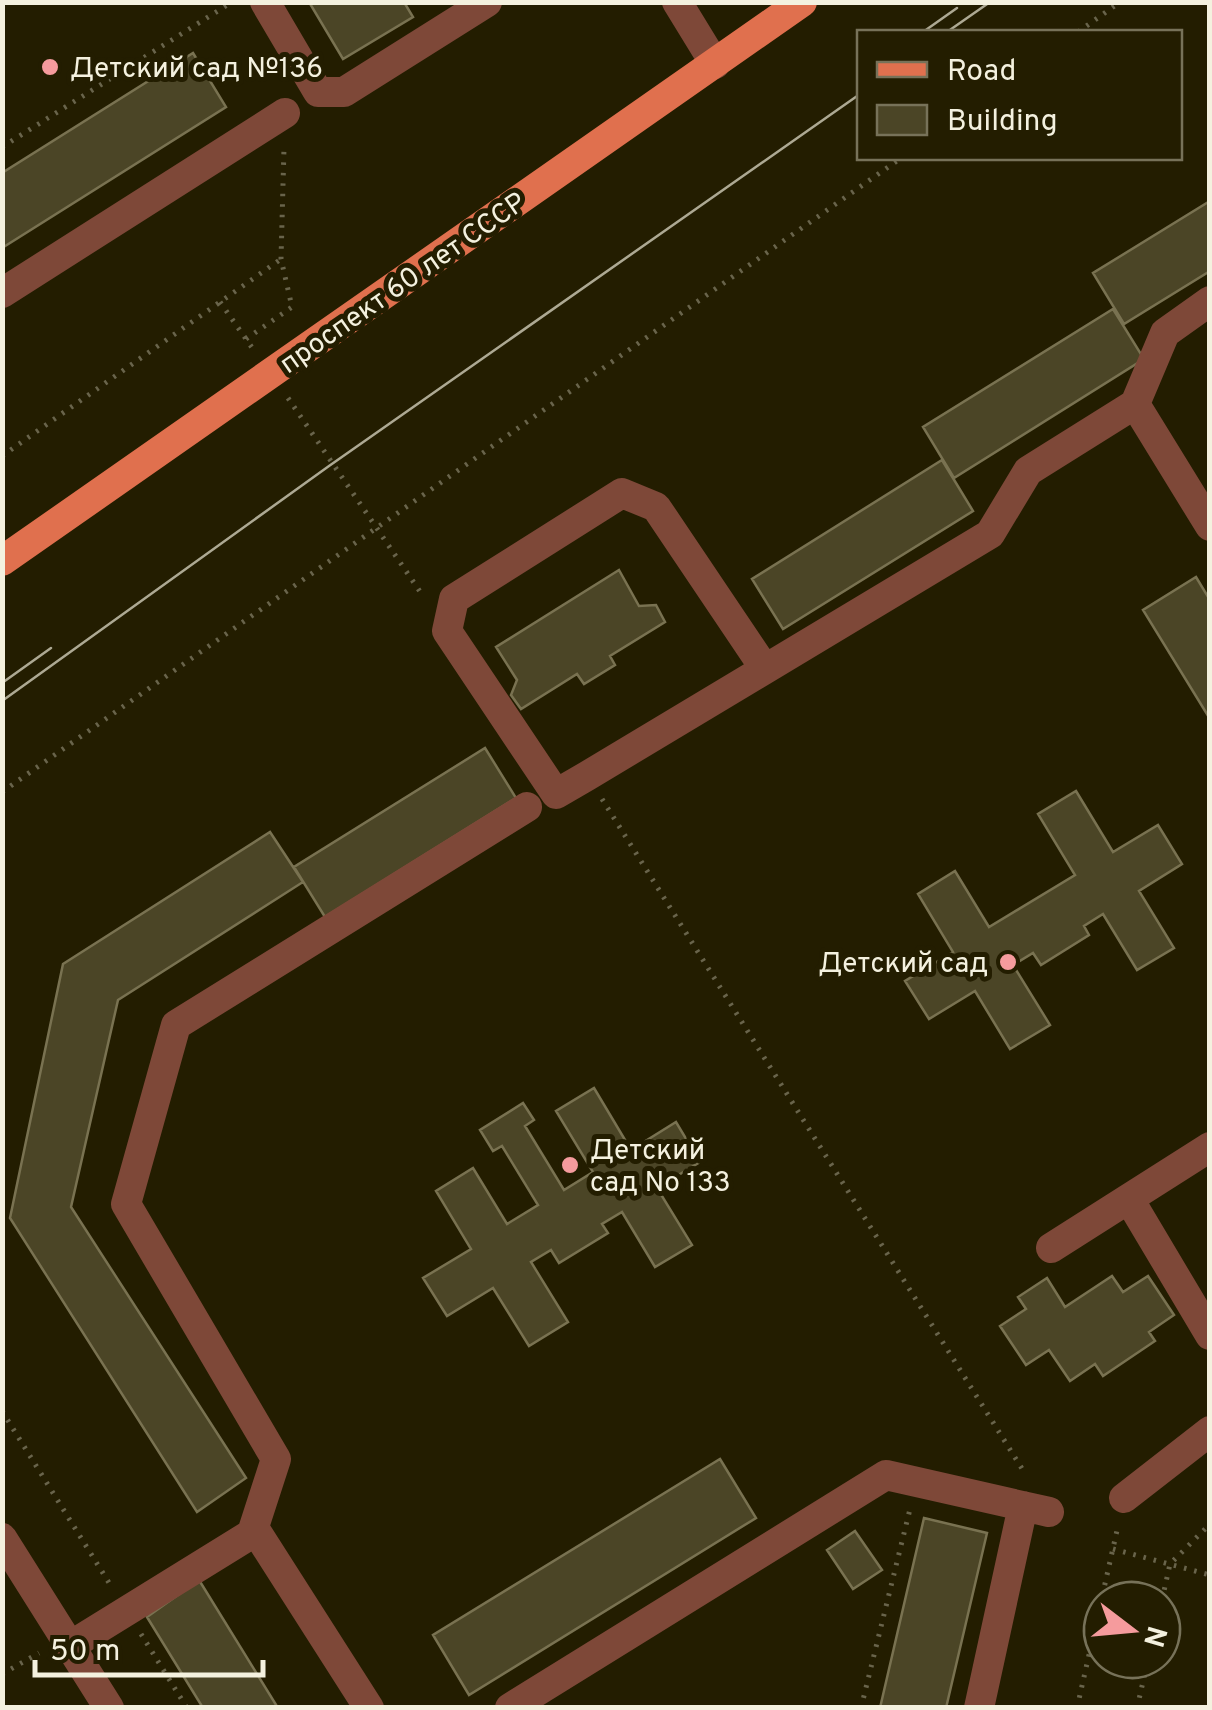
<svg xmlns="http://www.w3.org/2000/svg" width="1212" height="1710" viewBox="0 0 1212 1710" font-family="Overpass,sans-serif">
  <style>
    .building { fill: #4b4526; stroke: #797251; stroke-width: 2.5 }
    .lines { fill: none; stroke-linecap: round; stroke-linejoin: round }
    .path { stroke: #69644b; stroke-width: 5; stroke-dasharray: 2.5 8; stroke-linecap: butt }
    .minor { stroke: #7e4838; stroke-width: 30 }
    .major { stroke: #e0704e; stroke-width: 30 }
    .tram { stroke: #ada993; stroke-width: 2.5 }
    .poi-dot { fill: #f59b9d; stroke: #231d00; stroke-width: 4 }
    .labels { text-anchor: middle; stroke-width: 10; stroke-linejoin: round; paint-order: stroke }
    .poi-label { font-size: 28px; fill: #f4f1df; stroke: #231d00; text-anchor: start }
    .street-label { font-size: 28px; fill: #f4f1df; stroke: #231d00 }
  </style>
  <rect width="100%" height="100%" fill="#231d00"/>
  <!-- building -->
  <path class="building" d="M309 2H404L413 17 343 59Z
    M193 53 226 107 2 248V173Z
    M1210 201V271L1124 324 1093 273Z
    M1113 309 1144 359 954 478 923 427Z
    M942 460 973 511 783 629 752 579Z
    M619 570 639 606 656 605 665 622 610 656 615 665 584 684 577 674 521 709 511 695 517 680 496 647Z
    M1196 577 1210 600V719L1143 610Z
    M485 748 516 798 325 917 294 867Z
    M1076 791 1113 852 1158 825 1182 864 1139 891 1174 948 1137 970 1103 914 1084 926 1089 935 1041 965 1033 953 1013 965 1050 1025 1010 1049 975 991 929 1019 905 981 953 952 918 894 955 871 989 927 1075 875 1038 814Z
    M270 832 303 882 118 1000 71 1207 246 1478 197 1512 10 1218 63 964Z
    M594 1088 631 1150 676 1122 700 1162 657 1188 692 1245 655 1267 622 1212 602 1224 608 1233 559 1263 551 1250 531 1262 568 1322 529 1346 493 1288 447 1316 423 1278 471 1249 436 1191 473 1168 507 1224 538 1205 502 1146 493 1151 480 1130 523 1103 534 1120 525 1126 564 1190 593 1172 556 1111Z
    M1112 1276 1123 1292 1148 1276 1174 1315 1149 1332 1155 1341 1103 1376 1095 1364 1070 1381 1049 1350 1026 1365 1000 1326 1026 1309 1018 1297 1047 1278 1065 1307Z
    M720 1459 756 1518 469 1695 433 1635Z
    M924 1518 987 1533 946 1708H880Z
    M855 1531 882 1570 853 1589 827 1550Z
    M199 1580 278 1708H203L147 1617Z"/>
  <g class="lines">
    <!-- path -->
    <path class="path" d="M1078 32 1120 2
      M2 147 232 2
      M220 302 253 349
      M246 339 292 307 281 259 284 148
      M288 398 423 596
      M2 456 281 259
      M2 792 901 158
      M602 799 1026 1475
      M2 1411 111 1586
      M1113 1549 1210 1575
      M1162 1600 1170 1564 1210 1524
      M141 1634 187 1708
      M2 1674 39 1653
      M861 1708 910 1509
      M1077 1708 1118 1526
      M1137 1708 1148 1660"/>
    <!-- minor -->
    <path class="minor" d="M265 2 318 92H344L487 2
      M677 2 715 64
      M2 293 285 113
      M1135 404 1210 526
      M765 669 656 507 622 493 454 599 447 631 556 794 587 776 990 534 1028 471 1135 404 1165 333 1210 301
      M1129 1199 1210 1335
      M1051 1248 1210 1147
      M1124 1498 1210 1431
      M252 1533 276 1459 126 1204 176 1025 527 807
      M2 1538 109 1708
      M70 1646 256 1531 369 1708
      M510 1708 886 1475 1049 1512
      M979 1708 1023 1506"/>
    <!-- major -->
    <path class="major" d="M2 561 802 2"/>
    <!-- tram -->
    <path class="tram" d="M923 32 957 8
      M947 32 990 2
      M2 683 51 648
      M2 701 329 466 860 94"/>
  </g>
  <!-- markers -->
  <g class="poi-dot">
    <circle cx="50" cy="67" r="10"/>
    <circle cx="1008" cy="962" r="10"/>
    <circle cx="570" cy="1165" r="10"/>
  </g>
  <g class="labels">
    <!-- poi labels -->
    <g class="poi-label">
      <text x="70" y="77">Детский сад №136</text>
      <text x="988" y="972" text-anchor="end">Детский сад</text>
      <text x="590" y="1159">Детский<tspan x="590" dy="32">сад No 133</tspan></text>
    </g>
    <!-- street labels -->
    <g class="street-label">
      <text transform="translate(402 282) rotate(-35)" y="10">проспект 60 лет СССР</text>
    </g>
  </g>
  <!-- border -->
  <rect width="1212" height="1710" fill="none" stroke="#f4f1df" stroke-width="10"/>
  <!-- legend -->
  <rect x="857" y="30" width="325" height="130" fill="#231d00" stroke="#777259" stroke-width="2.5"/>
  <rect x="877" y="62" width="50" height="15" fill="#e0704e" stroke="#777259" stroke-width="2.5"/>
  <text x="947" y="80" font-size="30" fill="#f4f1df">Road</text>
  <rect x="877" y="105" width="50" height="30" fill="#4b4526" stroke="#777259" stroke-width="2.5"/>
  <text x="947" y="130" font-size="30" fill="#f4f1df">Building</text>
  <!-- north arrow -->
  <g transform="translate(1132 1630) rotate(106)"><circle r="48" fill="#231d00" stroke="#777259" stroke-width="2.5"/>
  <path d="M0-8L18 38L0 25L-18 38Z" fill="#f59b9d"/>
  <text y="-15" font-size="28" font-weight="bold" text-anchor="middle" fill="#f4f1df">N</text>
  </g>
  <!-- scale -->
  <path d="M35 1660v15h228v-15" fill="none" stroke="#f4f1df" stroke-width="5"/>
  <text x="50" y="1660" font-size="30" fill="#f4f1df" stroke="#231d00" stroke-width="8" paint-order="stroke">50 m</text>
</svg>
